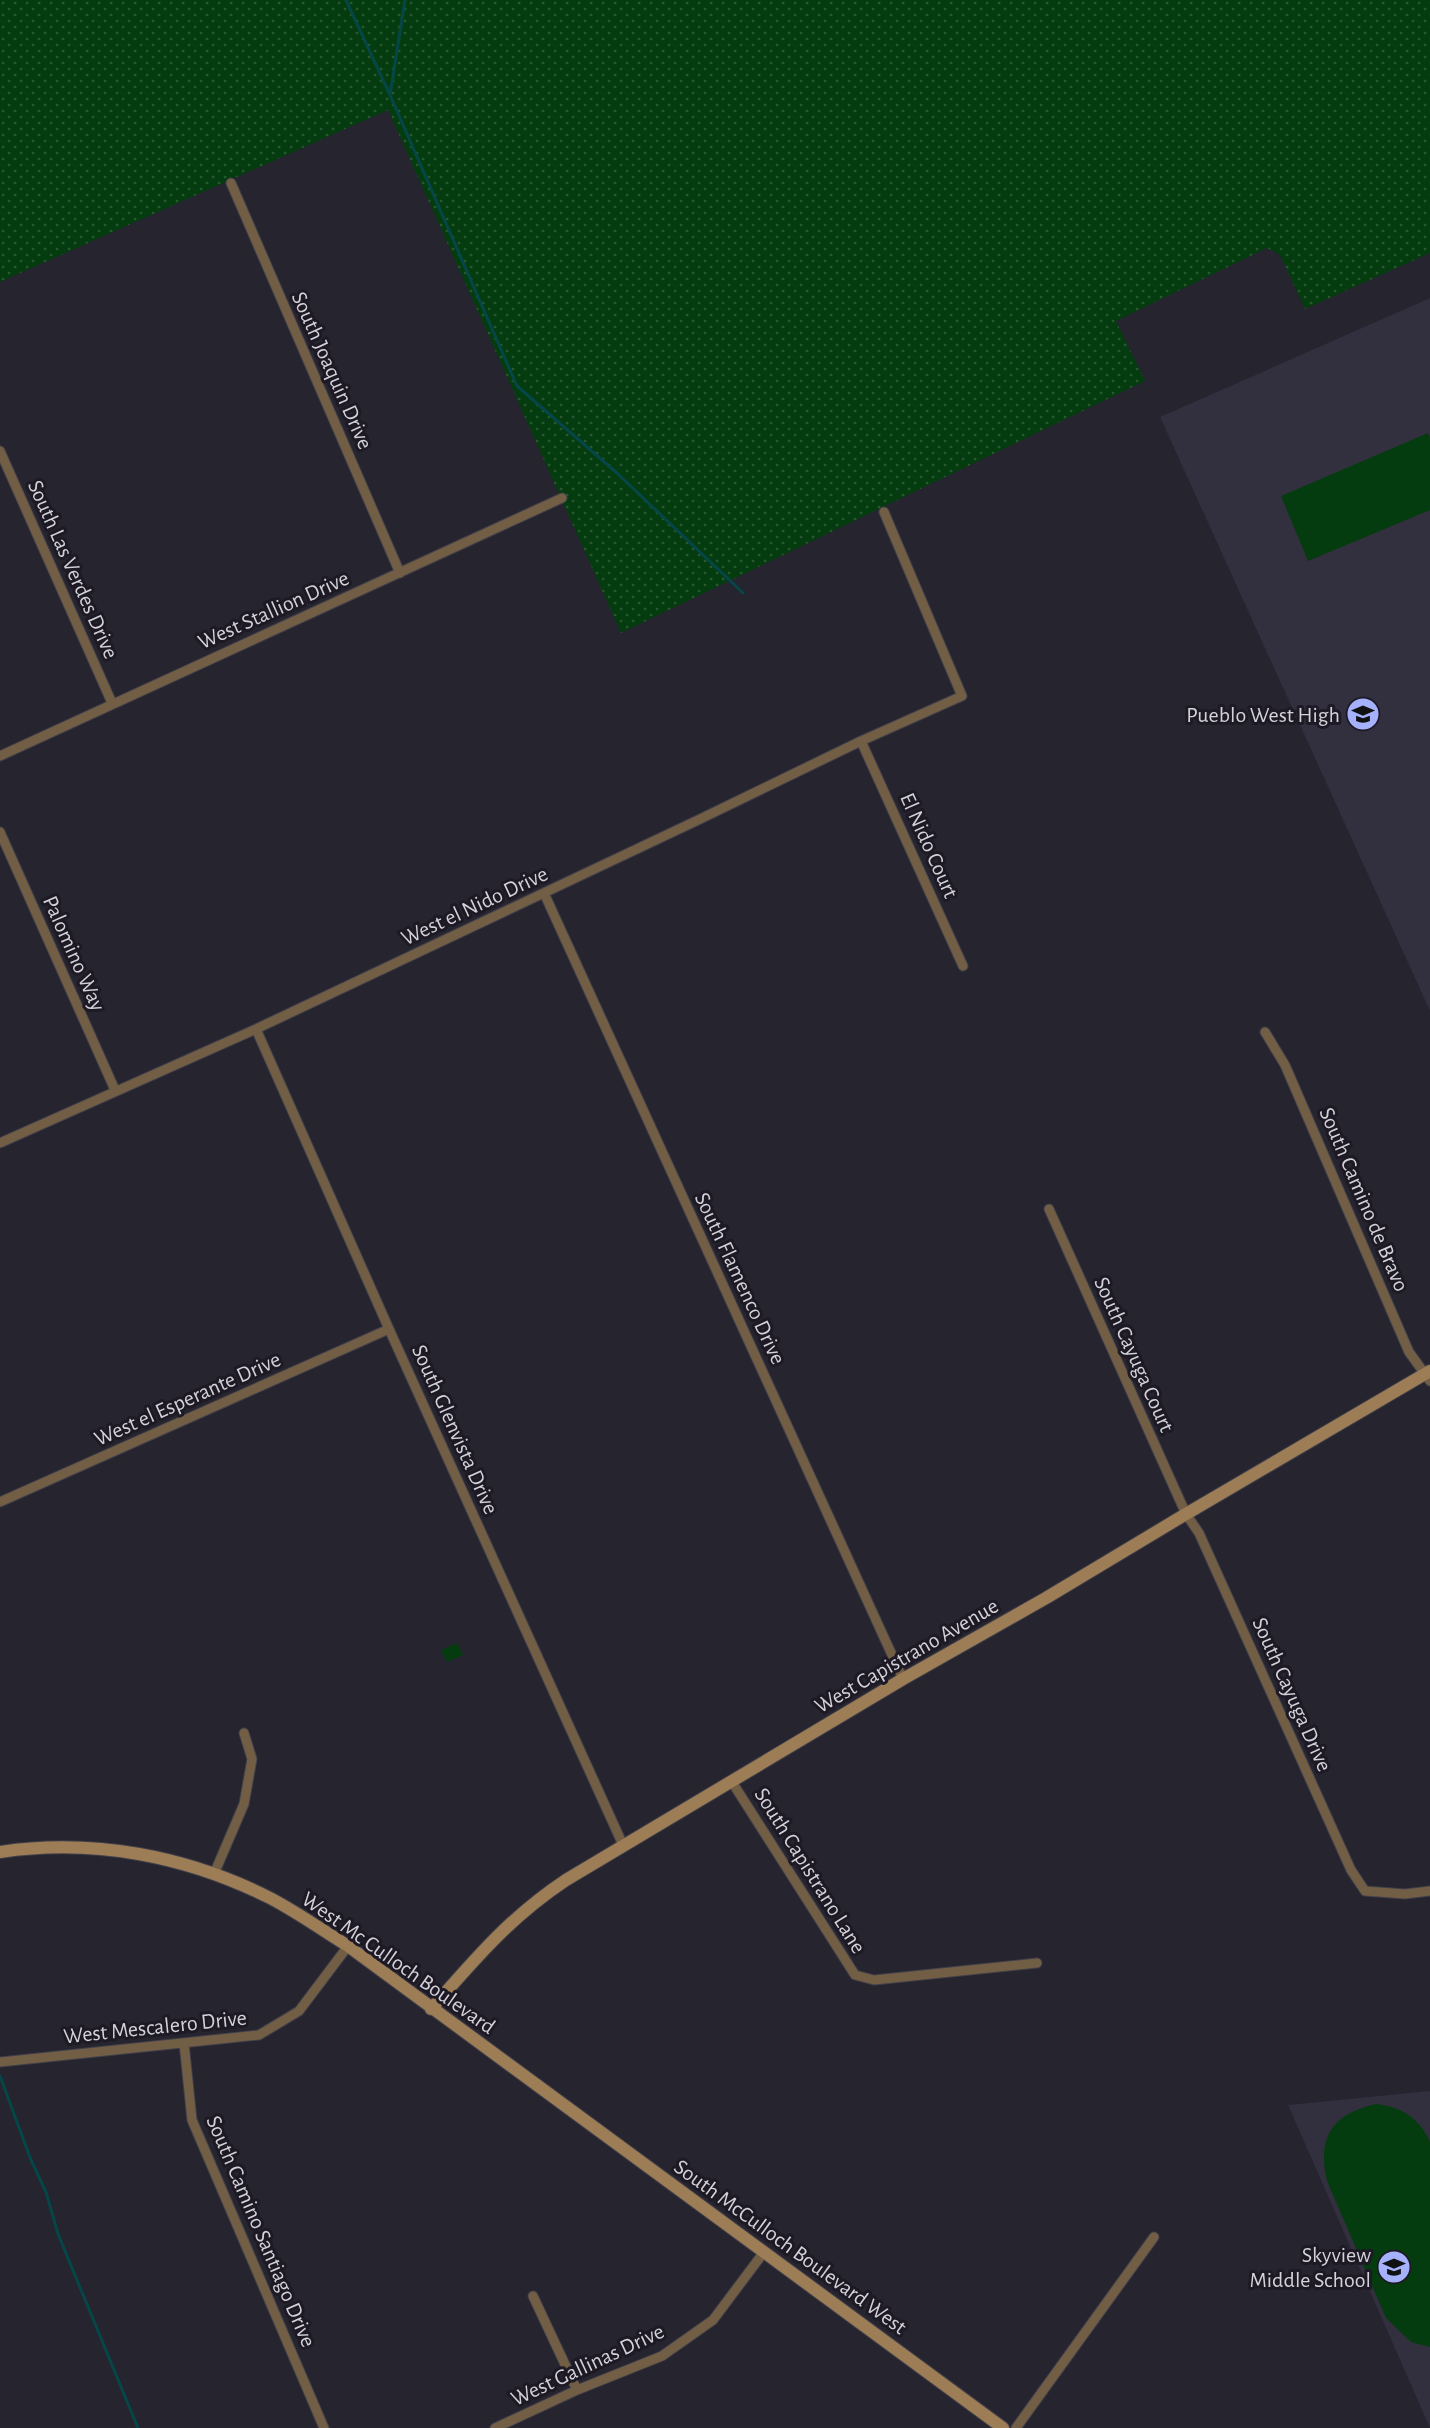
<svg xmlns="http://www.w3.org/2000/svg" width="1430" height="2428" viewBox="0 0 1430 2428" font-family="'Alegreya Sans',sans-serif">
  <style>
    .built { fill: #322f3e }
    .grass { fill: url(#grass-dots) }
    .pitch { fill: #053c0f }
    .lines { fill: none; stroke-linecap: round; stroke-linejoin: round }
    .stream { stroke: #054748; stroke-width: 3 }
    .street-casing { stroke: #42404a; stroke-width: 11 }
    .secondary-casing { stroke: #42404a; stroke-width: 14 }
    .street { stroke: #725e45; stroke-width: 9 }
    .secondary { stroke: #9d7d55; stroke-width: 12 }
    .labels { text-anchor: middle; stroke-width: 6; stroke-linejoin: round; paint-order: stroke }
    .street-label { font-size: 22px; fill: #d3d2d9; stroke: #1d1a25 }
    .poi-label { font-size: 22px; fill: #d3d2d9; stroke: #1d1a25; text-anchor: end }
  </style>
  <defs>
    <pattern id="grass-dots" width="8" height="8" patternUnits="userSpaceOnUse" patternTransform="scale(1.5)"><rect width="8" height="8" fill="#053c0f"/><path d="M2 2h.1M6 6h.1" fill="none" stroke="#295731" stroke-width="1.8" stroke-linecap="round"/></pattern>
  </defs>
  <rect width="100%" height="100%" fill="#26242f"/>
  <!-- built -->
  <path class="built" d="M1430 298V1011L1160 417Z
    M1430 2091V2428L1288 2105Z"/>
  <!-- grass -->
  <path class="grass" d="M0 0H1430V253L1305 309 1280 255 1267 248 1116 321 1145 381 621 633 388 110 0 282Z"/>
  <!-- pitch -->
  <path class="pitch" d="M1428 433 1430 438V510L1308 561 1281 496Z
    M457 1643 463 1655 447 1662 441 1650Z
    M1376 2104C1402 2107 1419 2118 1430 2142V2347L1411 2342 1386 2318 1327 2181C1317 2137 1332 2114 1376 2104Z"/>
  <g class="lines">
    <!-- stream -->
    <path class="stream" d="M346 0 389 93
      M405 0 390 95 517 386 618 474 743 593
      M0 2076 31 2160 46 2192 58 2234 138 2428"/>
    <!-- street casing -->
    <g class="street-casing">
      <path id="street" d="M231 183 400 573
        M0 451 112 703
        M861 741 963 966
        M0 756 562 498
        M0 832 115 1090
        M544 893 903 1679
        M256 1029 389 1329 623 1845
        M1265 1032 1285 1065 1409 1352 1430 1381
        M0 1143 256 1029 696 821 861 741 962 696 884 512
        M1049 1209 1186 1514 1199 1533 1351 1870 1365 1891 1405 1894 1430 1891
        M0 1502 389 1329
        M732 1782 855 1975 874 1980 1037 1963
        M214 1874 244 1804 252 1759 244 1733
        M184 2043 192 2120 324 2428
        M0 2062 259 2035 299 2011 348 1946
        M533 2296 577 2390
        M495 2428 577 2390 662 2356 713 2320 764 2252
        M1016 2428 1154 2237"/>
    </g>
    <!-- secondary casing -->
    <g class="secondary-casing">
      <path id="secondary" d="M0 1852C93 1838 187 1856 270 1898 297 1912 322 1930 348 1946L1003 2428
        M431 2009C475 1959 509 1918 566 1880L903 1679 1046 1598 1186 1514 1430 1371"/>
    </g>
    <!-- street -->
    <use href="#street" class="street"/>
    <!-- secondary -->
    <use href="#secondary" class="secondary"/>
  </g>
  <!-- icons -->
  <defs>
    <g id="school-disc" transform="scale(1.725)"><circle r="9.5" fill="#a6b1fc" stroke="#1d1a25"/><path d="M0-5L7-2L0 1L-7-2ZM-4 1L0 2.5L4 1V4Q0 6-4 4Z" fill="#111"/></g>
  </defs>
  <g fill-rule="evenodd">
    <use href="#school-disc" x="1363" y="714"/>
    <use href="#school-disc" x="1394" y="2267"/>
  </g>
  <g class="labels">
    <!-- street labels -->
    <g class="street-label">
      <text transform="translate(333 370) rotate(66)" y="8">South Joaquin Drive</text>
      <text transform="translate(74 569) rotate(66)" y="8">South Las Verdes Drive</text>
      <text transform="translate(273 609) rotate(-24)" y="8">West Stallion Drive</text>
      <text transform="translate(930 845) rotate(66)" y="8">El Nido Court</text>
      <text transform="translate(474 905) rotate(-25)" y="8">West el Nido Drive</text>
      <text transform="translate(75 953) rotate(66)" y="8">Palomino Way</text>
      <text transform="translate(1365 1199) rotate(67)" y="8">South Camino de Bravo</text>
      <text transform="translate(741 1278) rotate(65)" y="8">South Flamenco Drive</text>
      <text transform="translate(1135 1354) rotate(66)" y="8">South Cayuga Court</text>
      <text transform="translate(187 1398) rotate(-24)" y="8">West el Esperante Drive</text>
      <text transform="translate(456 1429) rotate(66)" y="8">South Glenvista Drive</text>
      <text transform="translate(906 1655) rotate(-30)" y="8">West Capistrano Avenue</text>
      <text transform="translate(1293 1694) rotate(66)" y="8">South Cayuga Drive</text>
      <text transform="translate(811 1870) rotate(58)" y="8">South Capistrano Lane</text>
      <text transform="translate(399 1962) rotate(35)" y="8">West Mc Culloch Boulevard</text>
      <text transform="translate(155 2026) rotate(-6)" y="8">West Mescalero Drive</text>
      <text transform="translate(262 2231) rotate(67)" y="8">South Camino Santiago Drive</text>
      <text transform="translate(791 2246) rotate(36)" y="8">South McCulloch Boulevard West</text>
      <text transform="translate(587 2364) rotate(-25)" y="8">West Gallinas Drive</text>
    </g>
    <!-- poi labels -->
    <g class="poi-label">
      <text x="1340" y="722">Pueblo West High</text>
      <text x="1371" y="2262">Skyview<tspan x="1371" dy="25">Middle School</tspan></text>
    </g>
  </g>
</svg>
